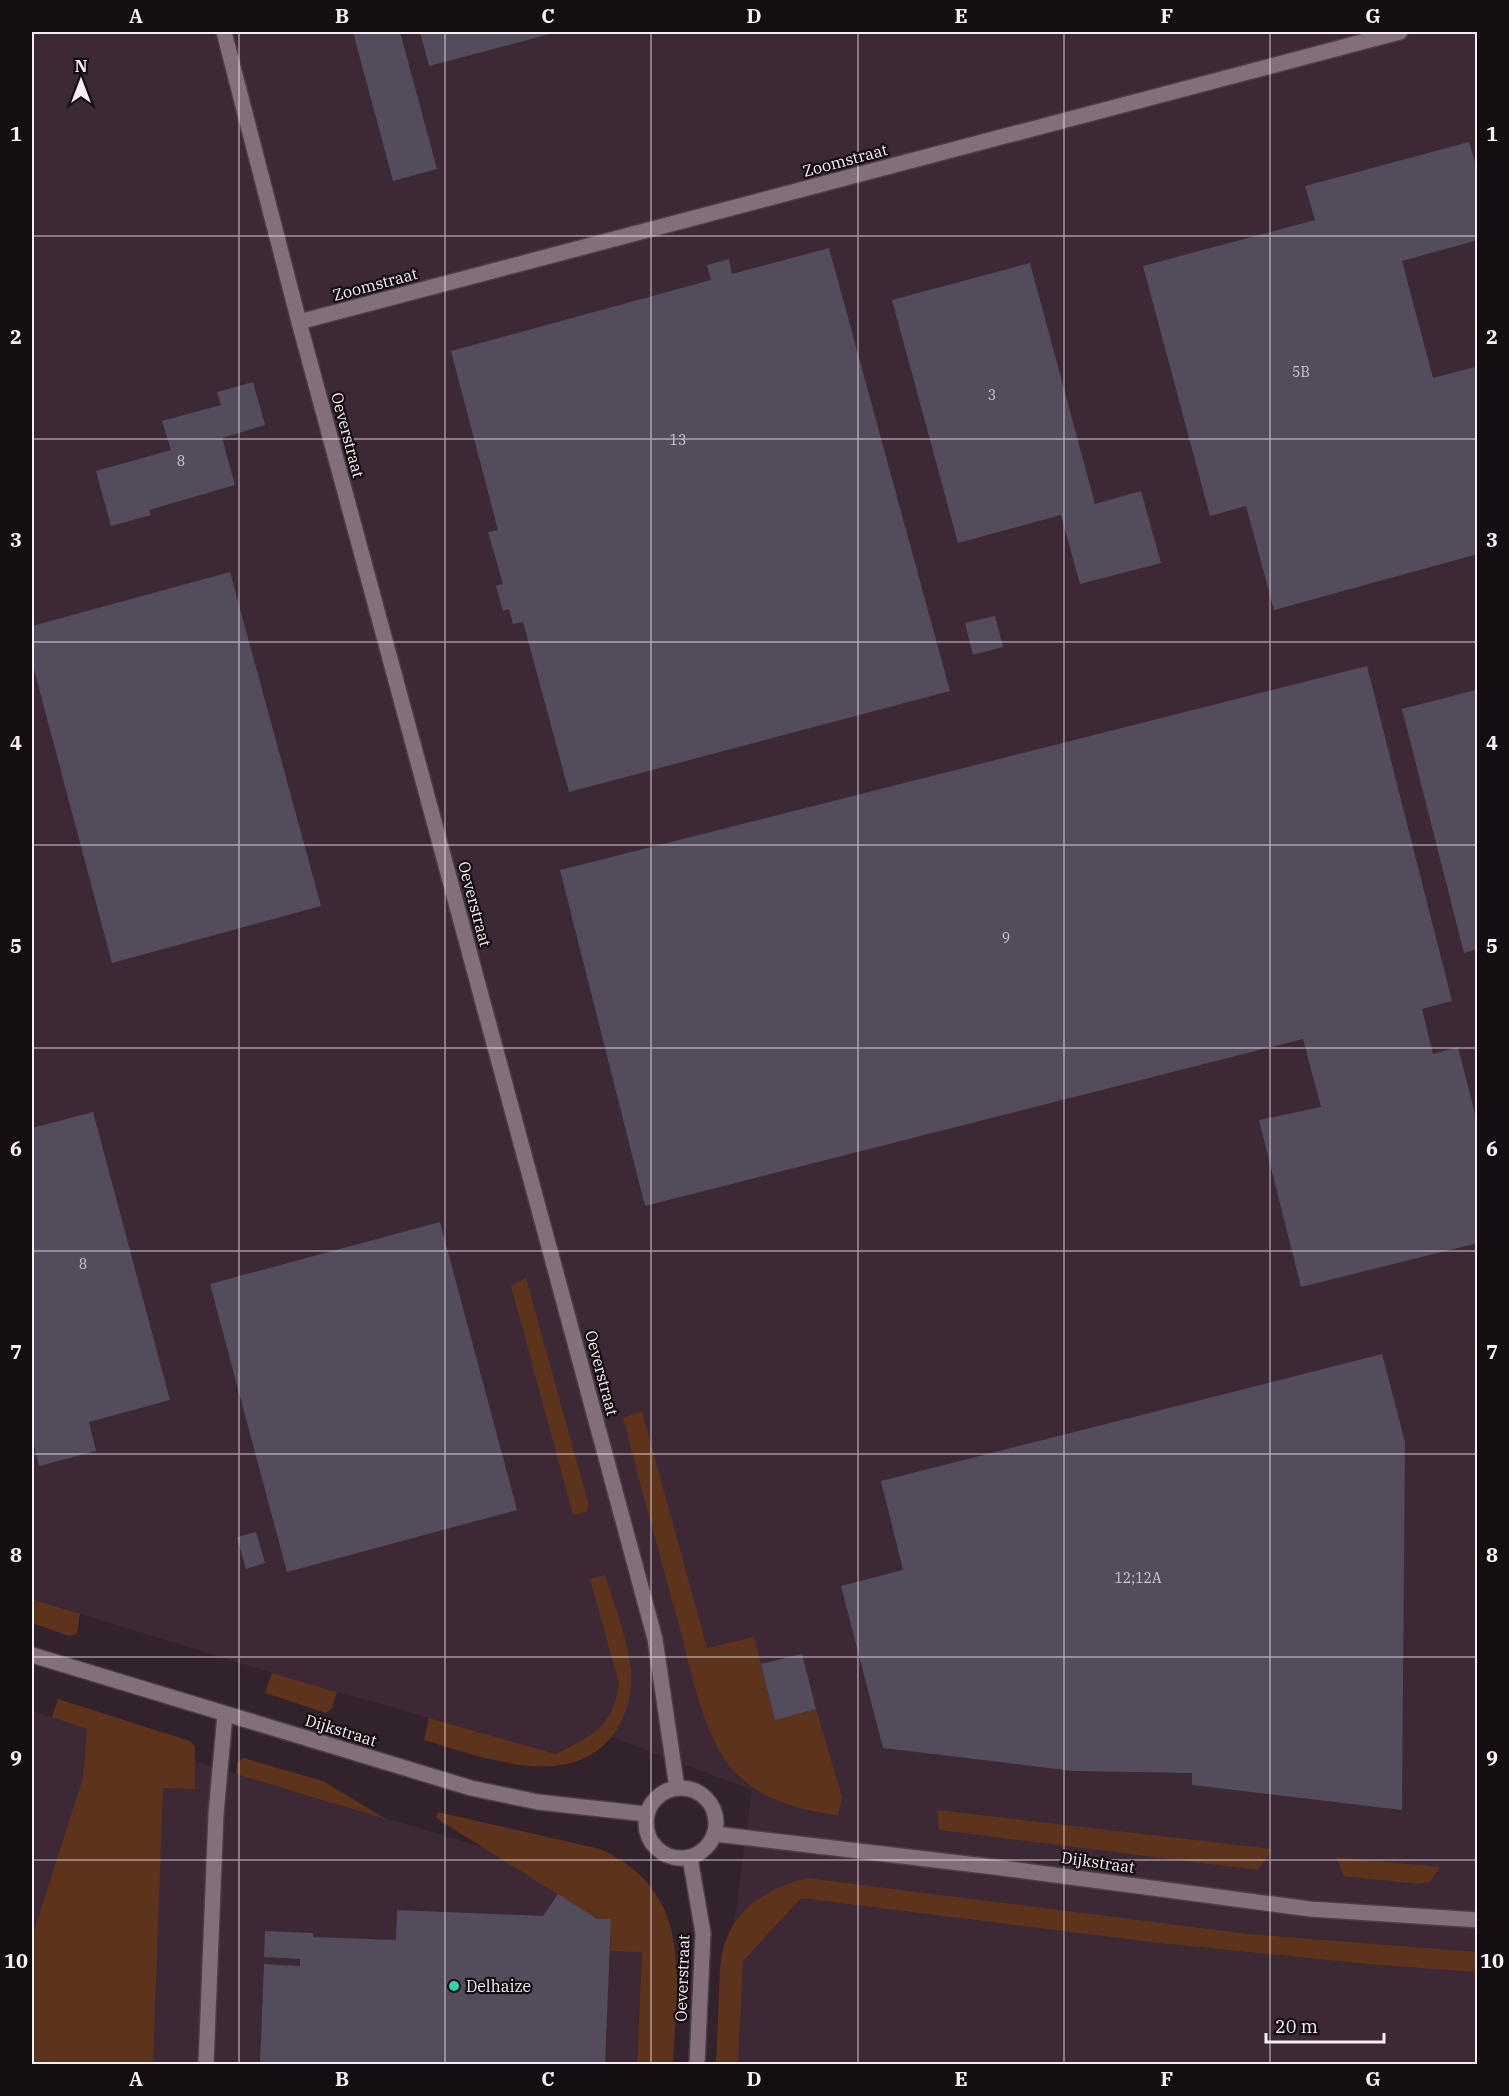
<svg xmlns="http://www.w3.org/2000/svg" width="1509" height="2096" viewBox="0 0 1509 2096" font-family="'IBM Plex Serif',serif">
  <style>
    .built { fill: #3d2836 }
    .green { fill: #5e331b }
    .building { fill: #534c5c }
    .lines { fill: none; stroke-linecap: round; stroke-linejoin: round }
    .lane-casing { stroke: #4a3d46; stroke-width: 18 }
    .street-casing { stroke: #4a3d46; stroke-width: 18 }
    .secondary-casing { stroke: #4a3d46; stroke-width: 18 }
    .lane { stroke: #826f7b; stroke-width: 15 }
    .street { stroke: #826f7b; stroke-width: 15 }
    .secondary { stroke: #826f7b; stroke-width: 15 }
    .grid { fill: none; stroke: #f9eef5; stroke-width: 1.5; stroke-opacity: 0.55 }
    .poi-dot { fill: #30d4a9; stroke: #140e12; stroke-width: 2 }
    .labels { text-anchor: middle; stroke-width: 4.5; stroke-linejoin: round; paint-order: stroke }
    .number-label { font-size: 14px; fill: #d0c6cf }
    .street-label { font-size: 16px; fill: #f9eef5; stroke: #140e12 }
    .poi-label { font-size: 16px; fill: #f9eef5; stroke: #140e12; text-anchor: start }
    .neatline { fill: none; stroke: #f9eef5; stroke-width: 2 }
    .grid-label { font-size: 20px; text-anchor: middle; font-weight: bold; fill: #f9eef5 }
  </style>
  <rect width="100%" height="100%" fill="#31222b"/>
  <!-- built -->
  <path class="built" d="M32 32H1477V2064H716L720 1966 735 1917 752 1790 598 1732 556 1754 272 1673 32 1599Z
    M32 1711 236 1774 483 1847 597 1919H611L642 1952 637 2064H32Z"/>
  <!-- green -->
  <path class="green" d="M526 1278 589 1506 586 1512 573 1515 511 1286Z
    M642 1411 707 1648 754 1637 775 1720 816 1709 842 1797 838 1816C795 1808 763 1802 732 1769 705 1740 689 1665 679 1625 660 1556 641 1488 623 1418Z
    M605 1575C614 1604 629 1643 631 1672 633 1692 627 1712 617 1729 575 1795 483 1757 424 1740L429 1718 556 1754C594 1734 611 1730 619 1684L590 1579Z
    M32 1599 80 1614 77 1634 69 1636 32 1623Z
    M272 1673 337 1692 332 1708 326 1713 265 1693Z
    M58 1699 190 1741 195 1746V1789L163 1788 153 2064H32V1937L83 1778 87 1729 52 1717Z
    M243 1758 323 1781 386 1819 236 1774 237 1763Z
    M937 1810 1272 1849 1258 1870 939 1830Z
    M438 1812 600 1849C695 1892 677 1979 673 2064H637L642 1952 610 1951 611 1920 597 1919 439 1820 436 1817Z
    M1336 1857 1440 1867 1430 1882 1417 1884 1344 1876Z
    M807 1878 1248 1934 1477 1952V1972L1368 1964 1160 1943 801 1898 743 1961 738 2064H716C717 2041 718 2018 719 1995 720 1977 719 1957 726 1940 739 1905 773 1886 807 1878Z"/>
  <!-- building -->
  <path class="building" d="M353 32H400L437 169 393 181Z
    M420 32H558L429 66Z
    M1469 142 1478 172V240L1402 261 1433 378 1478 366V554L1274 610 1246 506 1210 516 1143 266 1315 220 1305 186Z
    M829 248 950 691 569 792 523 622 513 624 509 609 503 611 496 586 503 584 488 532 498 530 451 351 711 280 707 265 729 259 732 274Z
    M1030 263 1095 504 1141 491 1161 563 1080 584 1061 515 958 543 892 300Z
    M253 382 265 425 222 438 235 485 149 510 151 515 111 526 96 471 171 450 162 421 221 405 217 392Z
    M230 572 321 906 112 963 32 662V626Z
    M995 616 1003 647 973 655 965 623Z
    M1367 666 1452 1001 1422 1009 1433 1054 1458 1047 1478 1126V1243L1301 1287 1259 1120 1321 1107 1303 1039 645 1206 560 870Z
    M1476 690 1478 697V949L1464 953 1402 709Z
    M93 1112 170 1400 89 1422 96 1451 39 1466 32 1438V1128Z
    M440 1222 517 1510 287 1572 210 1284Z
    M1382 1354 1405 1442 1402 1810 1192 1785V1773L1073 1771 883 1748 841 1586 903 1570 881 1481Z
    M256 1532 265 1563 246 1569 237 1537Z
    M802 1654 816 1709 775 1720 761 1664Z
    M558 1894 597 1919H611L605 2064H260L264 1964 300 1966V1959L264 1957 265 1931 313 1933V1937L396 1940 397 1910 543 1916Z"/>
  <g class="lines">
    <!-- lane casing -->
    <g class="lane-casing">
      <path id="lane" d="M206 2064 216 1814 225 1714"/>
    </g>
    <!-- street casing -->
    <g class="street-casing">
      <path id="street" d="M224 32 299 322 655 1639 677 1788
        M299 322 1400 32"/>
    </g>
    <!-- secondary casing -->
    <g class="secondary-casing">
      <path id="secondary" d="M32 1655 471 1788 538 1802 646 1814
        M646 1823a35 35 0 1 1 70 0a35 35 0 1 1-70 0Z
        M715 1834 994 1867 1310 1909 1478 1920
        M690 1858 703 1933 697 2064"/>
    </g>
    <!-- lane -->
    <use href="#lane" class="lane"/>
    <!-- street -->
    <use href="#street" class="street"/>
    <!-- secondary -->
    <use href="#secondary" class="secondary"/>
  </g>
  <!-- grid -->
  <path class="grid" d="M239 32V2064M445 32V2064M651 32V2064M858 32V2064M1064 32V2064M1270 32V2064M32 236H1478M32 439H1478M32 642H1478M32 845H1478M32 1048H1478M32 1251H1478M32 1454H1478M32 1657H1478M32 1860H1478"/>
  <!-- markers -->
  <circle class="poi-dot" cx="454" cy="1986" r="6"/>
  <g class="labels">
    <!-- number labels -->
    <g class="number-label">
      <text x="1301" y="377">5B</text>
      <text x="992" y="400">3</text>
      <text x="678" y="445">13</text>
      <text x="181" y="466">8</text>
      <text x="1006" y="943">9</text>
      <text x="83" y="1269">8</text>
      <text x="1138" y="1583">12;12A</text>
    </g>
    <!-- street labels -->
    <g class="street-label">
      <text transform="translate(845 160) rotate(-15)" y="6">Zoomstraat</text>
      <text transform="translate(375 284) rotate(-15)" y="6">Zoomstraat</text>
      <text transform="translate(348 435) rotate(75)" y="6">Oeverstraat</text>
      <text transform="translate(475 904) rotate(75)" y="6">Oeverstraat</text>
      <text transform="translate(602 1373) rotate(75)" y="6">Oeverstraat</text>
      <text transform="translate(341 1730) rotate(17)" y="6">Dijkstraat</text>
      <text transform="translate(1098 1862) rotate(8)" y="6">Dijkstraat</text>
      <text transform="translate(682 1978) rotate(-88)" y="6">Oeverstraat</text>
    </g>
    <!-- poi labels -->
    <g class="poi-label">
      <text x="466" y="1992">Delhaize</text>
    </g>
  </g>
  <!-- border -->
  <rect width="1509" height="2096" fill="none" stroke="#140e12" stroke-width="66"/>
  <!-- north arrow -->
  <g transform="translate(81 81)" stroke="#140e12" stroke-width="4.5" paint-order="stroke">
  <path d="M0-4.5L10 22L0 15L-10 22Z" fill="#f9eef5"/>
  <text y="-9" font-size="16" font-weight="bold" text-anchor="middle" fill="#f9eef5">N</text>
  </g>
  <!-- scale -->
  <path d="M1266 2033v9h118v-9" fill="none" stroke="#f9eef5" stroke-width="3"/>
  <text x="1275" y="2033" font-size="18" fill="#f9eef5" stroke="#140e12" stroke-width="4.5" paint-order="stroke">20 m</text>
  <rect x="33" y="33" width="1443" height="2030" class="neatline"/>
  <g class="grid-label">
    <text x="136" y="23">A</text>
    <text x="342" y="23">B</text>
    <text x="548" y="23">C</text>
    <text x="754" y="23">D</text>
    <text x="961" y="23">E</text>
    <text x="1167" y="23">F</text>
    <text x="1373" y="23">G</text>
    <text x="16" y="141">1</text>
    <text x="1492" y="141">1</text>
    <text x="16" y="344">2</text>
    <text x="1492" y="344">2</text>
    <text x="16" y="547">3</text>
    <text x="1492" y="547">3</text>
    <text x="16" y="750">4</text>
    <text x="1492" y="750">4</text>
    <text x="16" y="953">5</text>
    <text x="1492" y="953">5</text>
    <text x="16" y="1156">6</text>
    <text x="1492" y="1156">6</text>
    <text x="16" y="1359">7</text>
    <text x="1492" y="1359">7</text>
    <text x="16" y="1562">8</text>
    <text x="1492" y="1562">8</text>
    <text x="16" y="1765">9</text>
    <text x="1492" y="1765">9</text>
    <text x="16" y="1968">10</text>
    <text x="1492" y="1968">10</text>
    <text x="136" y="2086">A</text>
    <text x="342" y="2086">B</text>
    <text x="548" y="2086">C</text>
    <text x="754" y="2086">D</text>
    <text x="961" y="2086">E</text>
    <text x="1167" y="2086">F</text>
    <text x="1373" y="2086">G</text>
  </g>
</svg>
